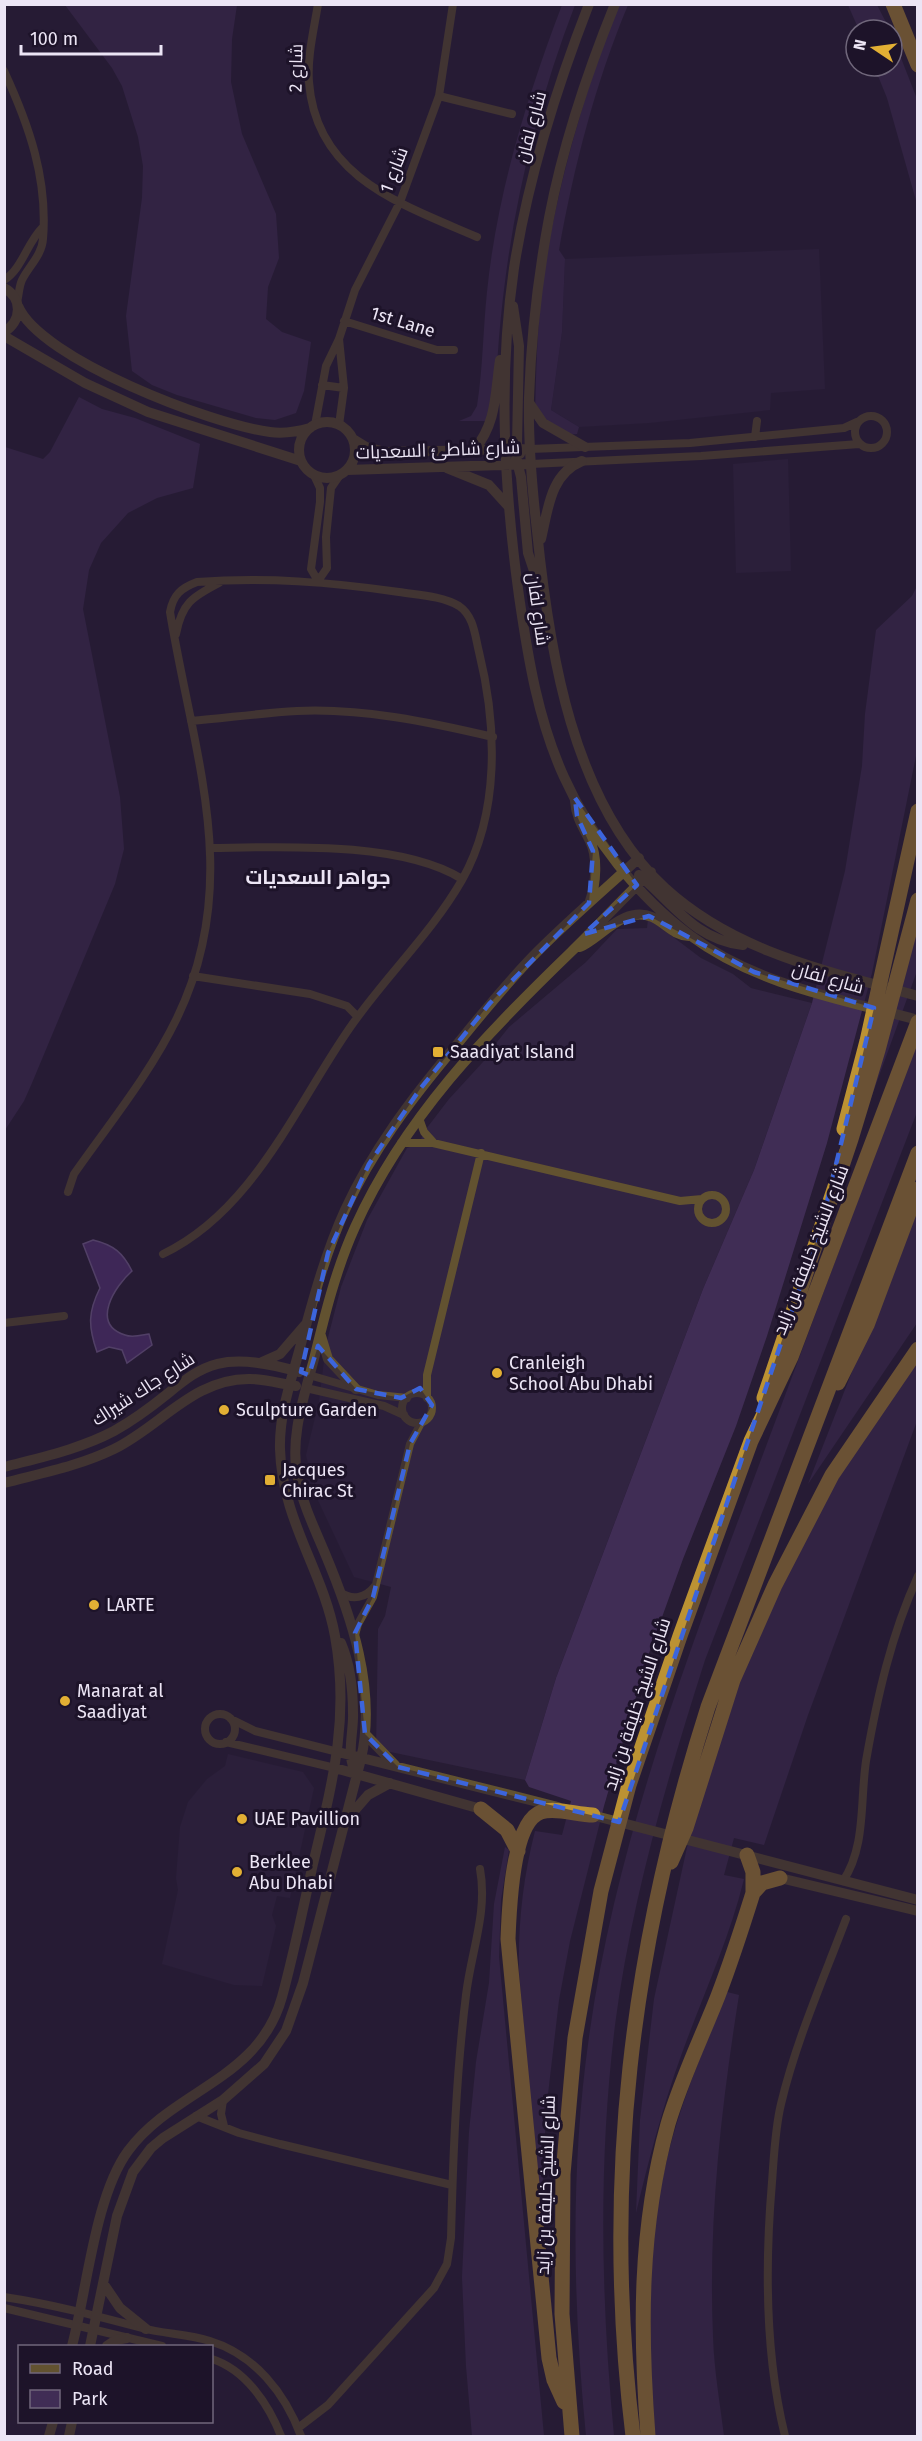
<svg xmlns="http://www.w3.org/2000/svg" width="922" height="2441" viewBox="0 0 922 2441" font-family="'Fira Sans',Cairo,sans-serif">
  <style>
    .built { fill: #312441 }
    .green { fill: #402d55 }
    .water { fill: #5b3780; stroke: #866ba3; stroke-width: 1.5 }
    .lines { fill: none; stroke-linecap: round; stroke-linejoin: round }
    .minor { stroke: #625230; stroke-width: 8 }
    .tertiary { stroke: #625230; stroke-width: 10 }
    .motorway { stroke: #bc9233; stroke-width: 15 }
    .marked { fill: none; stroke: #3c65dc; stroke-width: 4.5; stroke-dasharray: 12 8; stroke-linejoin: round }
    .poi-dot { fill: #e2af34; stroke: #1d1329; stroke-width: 2 }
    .labels { text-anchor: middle; stroke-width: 6; stroke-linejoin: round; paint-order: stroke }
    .street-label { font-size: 18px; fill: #ece5f5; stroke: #1d1329 }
    .poi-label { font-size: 18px; fill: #ece5f5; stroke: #1d1329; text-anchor: start }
    .neighbourhood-label { font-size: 20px; font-weight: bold; fill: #ece5f5; stroke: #1d1329 }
  </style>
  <rect width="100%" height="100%" fill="#271c34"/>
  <!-- built -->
  <path class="built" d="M819 249 825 389 771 393 770 410 649 423 579 427 551 410 562 332 565 259Z
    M788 459 791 571 736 573 733 464Z
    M648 918 701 958 733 974 751 988 812 1003 754 1170 703 1289 556 1678 525 1780 376 1749 378 1629 385 1616 391 1587 354 1577 315 1494 306 1455 319 1401 326 1345 341 1287 367 1220 407 1148 420 1143 423 1133 449 1099 493 1051 497 1042 509 1027 586 962 617 929 647 928Z
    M228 1754 303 1772 314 1788 290 1898 277 1896 272 1915 276 1926 262 1986 234 1985 162 1964 178 1890 176 1878 180 1827 188 1802 207 1779 225 1766Z"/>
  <!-- green -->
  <path class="green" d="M65 5H237L232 39 231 82 242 134 276 214 279 258 268 287 266 319 282 332 311 342 304 391 296 413 275 420 256 418 177 395 152 385 132 371 126 316 142 198 143 166 138 137 122 86 112 68Z
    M562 5H575C524 137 497 278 495 421H459L471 416 477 406C483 368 483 330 487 292 497 193 527 97 562 5Z
    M617 5H628C595 84 574 166 559 250L565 259 562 332 551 410 579 427 577 434 556 435 540 420 535 421C536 372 537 323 544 274 558 181 585 93 617 5Z
    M848 5H877L890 30H859Z
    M892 35 917 99V204L887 98 874 66H892Z
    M79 397 102 409 135 418 200 444 193 488 157 498 128 513 101 543 89 570 83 609 120 797 124 849 115 884 32 1083 24 1101 5 1130V447L43 459 50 452Z
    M917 586V751L872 973 827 1143 767 1336 736 1426 683 1559 648 1656 604 1806 570 1941 559 2000 546 2111 541 2220 519 1972C518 1924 523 1878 535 1831L562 1835 571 1801 529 1787 525 1780 556 1678 703 1289 754 1170 812 1003 845 871 862 766 865 714 876 630 912 596Z
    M917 919V971L866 1112Z
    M917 1044V1112L705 1660C667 1779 631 1902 615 2025 598 2162 601 2299 614 2436H586C573 2304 570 2170 589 2037 616 1842 687 1657 756 1473 810 1330 862 1187 917 1044Z
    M917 1206V1323L808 1484Z
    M917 1357V1421L808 1715 764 1845 734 1838 724 1875 744 1879C729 1940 703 1995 682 2053 663 2105 649 2159 636 2213L640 2120 654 1999 696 1806 729 1699 815 1514Z
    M505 1847 509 1850 501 1900 499 1957 544 2436H472L466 2366 462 2277 469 2132 476 2062 489 1983 494 1904Z
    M727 1992 739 1995C721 2108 708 2222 713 2337 714 2370 720 2403 724 2436H654C650 2350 645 2262 663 2177 676 2112 702 2053 727 1992Z"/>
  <!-- water -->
  <path class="water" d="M93 1240C114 1245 123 1253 132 1271 115 1286 90 1324 125 1335 132 1338 142 1335 149 1334L152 1345 127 1363 122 1350 109 1347 97 1352C88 1326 88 1312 100 1288L83 1244Z"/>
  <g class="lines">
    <!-- minor -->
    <path class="minor" d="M318 4C314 29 307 57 309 82 316 177 401 204 477 237
      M4 71C29 125 48 179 43 239 42 255 29 266 22 280 19 286 19 295 17 302
      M439 96 512 114
      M4 280C22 269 27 243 42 228
      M344 321 437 350H454
      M339 339 344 388 339 425
      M322 385 344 388
      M855 432a16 16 0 1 1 32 0a16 16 0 1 1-32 0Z
      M315 425 326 366 339 339 355 290 400 202 439 96 453 4
      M755 437 757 421
      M530 449 690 443 844 428 857 422
      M531 464 701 456 859 444
      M314 475 320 488V502L311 569 318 581 327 568 326 537 331 488 340 475
      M176 634C182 603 192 597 219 583
      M191 721C226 718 262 713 297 711 363 708 429 722 493 737
      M212 848C283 847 401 841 462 879
      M193 976 310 994 347 1006 357 1016
      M419 1118 424 1132 433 1142
      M401 1143H433L680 1201 702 1199
      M68 1192 74 1174C109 1124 150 1074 177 1018 244 880 193 754 170 612 173 595 181 588 197 582 266 577 330 582 399 592 418 595 442 596 459 606 474 616 475 636 479 652 497 725 500 813 462 880 431 934 384 978 349 1029 295 1107 253 1211 163 1254
      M698 1209a14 14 0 1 1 28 0a14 14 0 1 1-28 0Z
      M4 1323 64 1316
      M309 1375 378 1395 407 1398
      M306 1388 384 1406 404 1415
      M402 1408a15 15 0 1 1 30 0a15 15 0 1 1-30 0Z
      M427 1398V1375L481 1153
      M340 1592C352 1601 366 1598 375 1586
      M355 1635 358 1624 373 1597 410 1444 421 1423
      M205 1729a15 15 0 1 1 30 0a15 15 0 1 1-30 0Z
      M231 1719 255 1731 338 1752
      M226 1742 335 1768
      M843 1881C866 1847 860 1801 866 1761 877 1698 891 1635 918 1576
      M223 2100 221 2114 224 2126
      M196 2116 239 2133 280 2144 452 2185
      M4 2297C51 2304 97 2316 142 2328 164 2334 188 2334 210 2341 255 2355 285 2393 301 2436
      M4 2308 162 2346
      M212 2359C246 2370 269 2405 281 2436
      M298 2428 328 2405 434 2288 447 2264 451 2238C453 2157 456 2076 466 1995 471 1952 488 1912 480 1869
      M785 2436C765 2355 765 2264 772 2182 774 2156 775 2129 781 2104 796 2041 823 1980 846 1919"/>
    <!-- tertiary -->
    <path class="tertiary" d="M589 4C556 89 528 178 514 268 498 378 504 487 519 596 528 658 538 720 564 777 591 837 638 897 691 936 757 985 840 999 918 1020
      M615 4C587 73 563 145 549 218 538 277 531 338 529 398 528 442 532 487 537 531 549 650 572 802 665 888 736 953 828 971 918 996
      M4 288C23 298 22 321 4 332
      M18 306C40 359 213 425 270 432 284 434 296 432 310 428
      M513 306 519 346 517 444 520 454
      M4 336 85 383 148 412 301 461
      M530 404 543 423 585 447
      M299 450a28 28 0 1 1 56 0a28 28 0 1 1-56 0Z
      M353 439 366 447 385 452 530 449
      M474 450C497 423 495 393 500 360
      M516 458 521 477 528 553 540 589
      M447 468 489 485 508 506
      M347 470 531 464
      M541 539C548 510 550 474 582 461
      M575 801C576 817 583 827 590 841 598 857 596 884 590 901
      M639 875C673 903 695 940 743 945
      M580 947C601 938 624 905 652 917 666 923 672 935 689 936
      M321 1336 328 1359 356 1389
      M262 1362 280 1354 305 1325
      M4 1467C42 1457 80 1449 114 1431 195 1386 191 1340 299 1372
      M4 1483C42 1473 79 1466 114 1449 161 1426 194 1378 250 1379 266 1379 281 1384 296 1386
      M341 1643C350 1664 353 1690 353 1713 354 1732 345 1758 357 1774
      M365 1734 395 1765
      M338 1752 558 1807
      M335 1768 481 1809
      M588 1814 918 1900
      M348 1818 368 1795 390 1783
      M780 1878 918 1911
      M105 2286 120 2308 146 2329
      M72 2346C87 2290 95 2196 128 2151 174 2089 259 2080 282 1997 294 1953 303 1908 313 1864 332 1784 350 1719 335 1636 323 1570 282 1521 280 1449 279 1411 293 1376 302 1340 314 1296 326 1252 345 1210 372 1151 412 1098 454 1048 481 1015 508 981 538 951 570 919 605 889 639 858
      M90 2346 117 2216 133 2172 151 2148 163 2138 223 2100 264 2064 286 2031 303 1983 361 1759C377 1689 351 1615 324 1551 314 1527 303 1505 298 1479 289 1439 304 1397 314 1359 325 1314 336 1269 355 1227 404 1118 486 1034 571 952 598 926 623 898 651 872
      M107 2346 116 2340 127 2338
      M49 2436 53 2422
      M69 2436 72 2422"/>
    <!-- motorway -->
    <path class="motorway" d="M893 4 918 65
      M844 1129 867 1041 918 811
      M838 1383 867 1325 918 1189
      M764 1398 851 1139 878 1050 918 900
      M481 1809 507 1830 518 1851
      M747 1855 753 1872V1893
      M671 1862 686 1828 733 1680 775 1585 832 1475 918 1349
      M564 2402 554 2380 549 2358 508 1939C509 1912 512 1822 541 1812 556 1807 577 1815 593 1815
      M572 2436 562 2314 563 2174 575 2038 601 1891 629 1785 680 1636 751 1441 791 1357 918 1022
      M633 2436C602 2184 631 1948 708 1707L918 1153
      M648 2436C640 2330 639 2228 668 2124 681 2080 701 2039 718 1996 731 1962 742 1928 753 1893L762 1883 780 1878"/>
  </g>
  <!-- marked area -->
  <path d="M0 0H922V2441H0ZM575 798 637 885 584 934 649 916 754 972 874 1008 822 1222 619 1822 398 1767 365 1734 355 1633 373 1597 410 1444 432 1405 420 1388 401 1398 356 1389 318 1346 309 1375 301 1372 328 1253 369 1164 420 1089 490 1003 589 903 593 851 577 816Z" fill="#271c34" fill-opacity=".55" fill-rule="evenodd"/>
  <path class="marked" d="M575 798 637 885 584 934 649 916 754 972 874 1008 822 1222 619 1822 398 1767 365 1734 355 1633 373 1597 410 1444 432 1405 420 1388 401 1398 356 1389 318 1346 309 1375 301 1372 328 1253 369 1164 420 1089 490 1003 589 903 593 851 577 816Z"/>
  <!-- markers -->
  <g class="poi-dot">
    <rect x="432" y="1046" width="12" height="12" rx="3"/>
    <circle cx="497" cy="1373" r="6"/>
    <circle cx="224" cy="1410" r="6"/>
    <rect x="264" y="1474" width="12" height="12" rx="3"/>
    <circle cx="94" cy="1605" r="6"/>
    <circle cx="65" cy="1701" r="6"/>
    <circle cx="242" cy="1819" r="6"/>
    <circle cx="237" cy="1872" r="6"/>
  </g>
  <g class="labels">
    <!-- street labels -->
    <g class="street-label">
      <text transform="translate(296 68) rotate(-89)" y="6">شارع 2</text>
      <text transform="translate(531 127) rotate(-75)" y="6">شارع لفان</text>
      <text transform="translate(394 170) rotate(-69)" y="6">شارع 1</text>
      <text transform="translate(403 322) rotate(17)" y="6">1st Lane</text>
      <text transform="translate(438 450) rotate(-2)" y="6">شارع شاطئ السعديات</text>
      <text transform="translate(538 609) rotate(82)" y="6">شارع لفان</text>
      <text transform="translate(828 978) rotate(16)" y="6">شارع لفان</text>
      <text transform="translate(811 1250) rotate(-69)" y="6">شارع الشيخ خليفة بن زايد</text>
      <text transform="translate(143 1389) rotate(-33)" y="6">شارع جاك شيراك</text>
      <text transform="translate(637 1704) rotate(-72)" y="6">شارع الشيخ خليفة بن زايد</text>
      <text transform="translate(546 2185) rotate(-88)" y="6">شارع الشيخ خليفة بن زايد</text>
    </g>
    <!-- poi labels -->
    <g class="poi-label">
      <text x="450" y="1058">Saadiyat Island</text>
      <text x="509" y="1369">Cranleigh<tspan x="509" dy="21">School Abu Dhabi</tspan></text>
      <text x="236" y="1416">Sculpture Garden</text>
      <text x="282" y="1476">Jacques<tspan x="282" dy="21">Chirac St</tspan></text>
      <text x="106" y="1611">LARTE</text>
      <text x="77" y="1697">Manarat al<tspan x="77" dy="21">Saadiyat</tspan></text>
      <text x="254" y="1825">UAE Pavillion</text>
      <text x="249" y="1868">Berklee<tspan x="249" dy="21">Abu Dhabi</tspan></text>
    </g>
    <!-- neighbourhood labels -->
    <g class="neighbourhood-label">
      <text x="318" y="884">جواهر السعديات</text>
    </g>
  </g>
  <!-- border -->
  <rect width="922" height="2441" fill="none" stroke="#ece5f5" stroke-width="12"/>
  <!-- legend -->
  <rect x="18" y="2345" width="195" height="78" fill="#1d1329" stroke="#70677b" stroke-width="1.5"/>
  <rect x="30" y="2364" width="30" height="9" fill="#625230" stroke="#70677b" stroke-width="1.5"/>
  <text x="72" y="2375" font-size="18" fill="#ece5f5">Road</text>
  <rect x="30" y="2390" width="30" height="18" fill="#402d55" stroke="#70677b" stroke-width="1.5"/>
  <text x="72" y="2405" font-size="18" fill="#ece5f5">Park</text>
  <!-- north arrow -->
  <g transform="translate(874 48) rotate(283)"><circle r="28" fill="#1d1329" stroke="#70677b" stroke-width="1.5"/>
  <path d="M0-4.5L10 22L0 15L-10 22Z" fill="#e2af34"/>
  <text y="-9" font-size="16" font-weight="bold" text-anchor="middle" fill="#ece5f5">N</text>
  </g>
  <!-- scale -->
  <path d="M21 45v9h140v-9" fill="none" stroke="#ece5f5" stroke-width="3"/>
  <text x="30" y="45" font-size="18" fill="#ece5f5" stroke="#1d1329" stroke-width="4.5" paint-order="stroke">100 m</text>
</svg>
